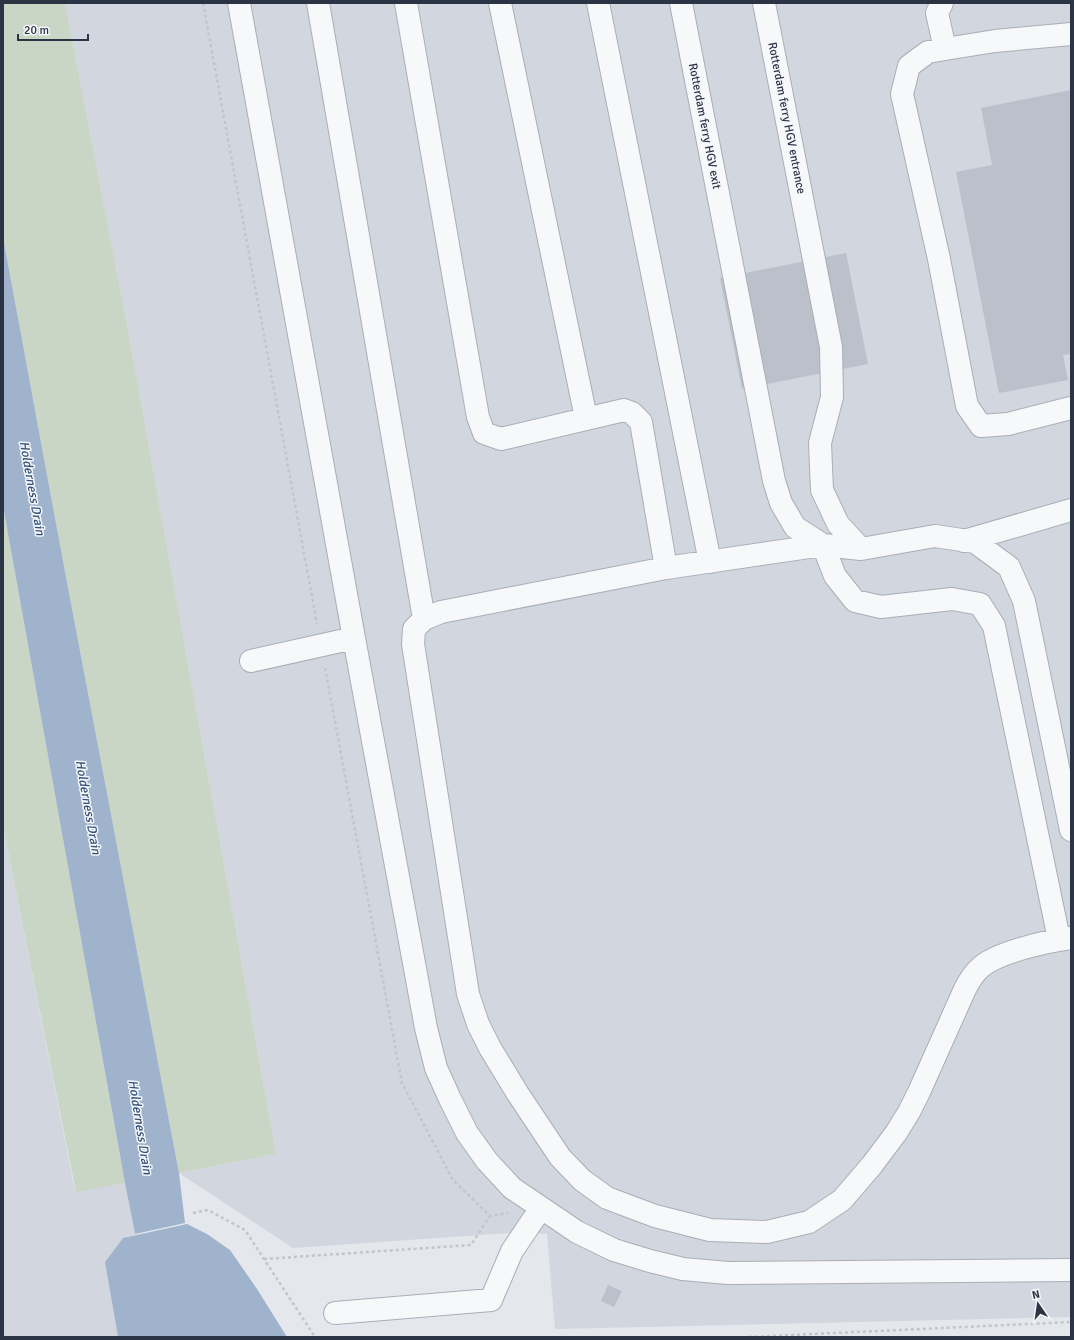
<svg xmlns="http://www.w3.org/2000/svg" width="1074" height="1340" viewBox="0 0 1074 1340" font-family="Signika,sans-serif">
  <style>
    .built { fill: #d2d6de }
    .green { fill: #c9d6c5 }
    .water { fill: #9fb4cc }
    .building { fill: #bbc0ca }
    .lines { fill: none; stroke-linecap: round; stroke-linejoin: round }
    .minor-casing { stroke: #a9aeb7; stroke-width: 24 }
    .path { stroke: #c2c5cb; stroke-width: 2.5; stroke-dasharray: 3 3; stroke-linecap: butt }
    .minor { stroke: #f7f8fa; stroke-width: 22 }
    .labels { text-anchor: middle; stroke-width: 3; stroke-linejoin: round; paint-order: stroke }
    .street-label { font-size: 12px; fill: #2b3445; stroke: #f4f6f9 }
    .water-label { font-size: 13px; font-style: italic; fill: #34527a; stroke: #f4f6f9 }
  </style>
  <rect width="100%" height="100%" fill="#e4e7ec"/>
  <!-- built -->
  <path class="built" d="M65 3H1071V1317L555 1329 547 1234 523 1232 293 1248 179 1173 276 1154 128 330Z
    M3 826 75 1191 125 1183 135 1235 123 1238 105 1262 118 1337H3Z"/>
  <!-- green -->
  <path class="green" d="M3 3H65L128 330 276 1154 179 1173 63 561 3 237Z
    M3 506 125 1183 76 1192 3 826Z"/>
  <!-- water -->
  <path class="water" d="M3 237 63 561 179 1173 185 1223 135 1234 125 1183 3 506Z
    M187 1224 207 1234 230 1250 257 1289 287 1337H118L105 1262 123 1238Z"/>
  <!-- building -->
  <path class="building" d="M1071 90V354L1063 355 1068 380 999 393 956 172 992 165 981 108Z
    M846 253 868 364 742 389 720 278Z
    M608 1285 622 1291 614 1307 601 1301Z"/>
  <g class="lines">
    <!-- minor casing -->
    <g class="minor-casing">
      <path id="minor" d="M239 3 354 638 426 1028 436 1068 450 1099 467 1133 487 1161 512 1188 577 1232 614 1250 650 1261 683 1269 728 1273 1071 1270
        M318 3 424 619
        M406 3 478 417 484 433 501 439 624 410 632 413 641 422 666 568
        M500 3 586 418
        M598 3 710 562
        M681 3 774 481 781 503 795 527 823 545 861 549 935 536 975 542 1009 567 1024 601 1071 830
        M764 3 831 347 832 397 820 443 822 490 838 524 861 549
        M942 3 937 13 945 49
        M1071 34 995 41 945 49 928 52 909 66 902 94 939 259 967 406 981 426 1008 424 1071 408
        M964 541 1071 510
        M251 661 354 638
        M1059 939 994 626 980 604 952 599 881 607 855 601 835 576 823 545 666 568 441 612 424 619 414 629 413 644 468 994 478 1024 490 1048 518 1094 560 1157 582 1180 607 1198 655 1216 710 1230 767 1232 809 1222 842 1200 872 1165 896 1133 909 1112 919 1092 965 989C969 981 974 973 981 967 998 952 1048 941 1071 938
        M335 1313 491 1300 512 1251 541 1208"/>
    </g>
    <!-- path -->
    <path class="path" d="M203 3 317 624
      M325 668 402 1083 453 1180 490 1216 508 1213
      M193 1213 208 1210 245 1230 315 1337
      M264 1259 471 1245 490 1216
      M749 1337 1071 1322"/>
    <!-- minor -->
    <use href="#minor" class="minor"/>
  </g>
  <g class="labels">
    <!-- street labels -->
    <g class="street-label">
      <text transform="translate(787 118) rotate(79)" y="4">Rotterdam ferry HGV entrance</text>
      <text transform="translate(705 126) rotate(79)" y="4">Rotterdam ferry HGV exit</text>
    </g>
    <!-- water labels -->
    <g class="water-label">
      <text transform="translate(33 488) rotate(80)" y="5">Holderness Drain</text>
      <text transform="translate(89 807) rotate(80)" y="5">Holderness Drain</text>
      <text transform="translate(141 1127) rotate(81)" y="5">Holderness Drain</text>
    </g>
  </g>
  <!-- border -->
  <rect width="1074" height="1340" fill="none" stroke="#2b3445" stroke-width="8"/>
  <!-- north arrow -->
  <g transform="translate(1038 1304) rotate(347)" stroke="#f4f6f9" stroke-width="3" paint-order="stroke">
  <path d="M0-3L7 15L0 10L-7 15Z" fill="#2b3445"/>
  <text y="-6" font-size="11" font-weight="bold" text-anchor="middle" fill="#2b3445">N</text>
  </g>
  <!-- scale -->
  <path d="M18 34v6h70v-6" fill="none" stroke="#2b3445" stroke-width="2"/>
  <text x="24" y="34" font-size="12" fill="#2b3445" stroke="#f4f6f9" stroke-width="3" paint-order="stroke">20 m</text>
</svg>
